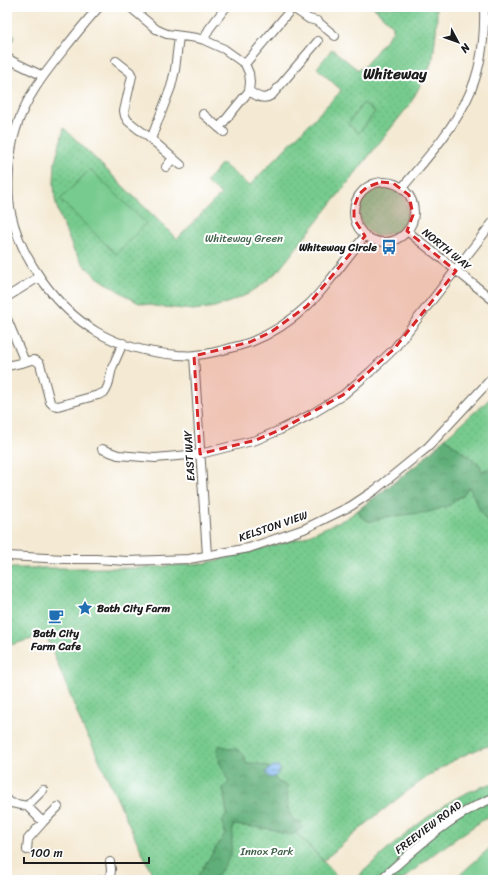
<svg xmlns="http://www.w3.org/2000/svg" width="500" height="887" viewBox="0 0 500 887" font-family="Sriracha,sans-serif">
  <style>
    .green { fill: url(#green-dots); stroke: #4a7455 }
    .forest { fill: url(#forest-crowns); stroke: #3e664a }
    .pitch { fill: #77cb8e; stroke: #4a7455 }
    .water { fill: url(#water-rules); stroke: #506c88 }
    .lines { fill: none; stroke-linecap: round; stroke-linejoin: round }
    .street-casing { stroke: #68645c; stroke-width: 10 }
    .street { stroke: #fff; stroke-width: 8 }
    .marked { fill: #d62828; fill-opacity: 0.2; stroke: #d62828; stroke-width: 3; stroke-dasharray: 8 5; stroke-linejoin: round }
    .labels { text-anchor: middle; stroke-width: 4; stroke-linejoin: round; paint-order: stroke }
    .park-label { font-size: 11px; fill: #40624a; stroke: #fff }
    .poi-label { font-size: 11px; font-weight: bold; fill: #1c1c1c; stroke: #fff; text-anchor: end }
    .street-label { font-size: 11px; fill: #1c1c1c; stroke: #fff }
    .district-label { font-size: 15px; font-weight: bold; fill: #1c1c1c; stroke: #fff }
  </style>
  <defs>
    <pattern id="green-dots" width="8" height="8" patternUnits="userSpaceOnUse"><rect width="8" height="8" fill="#77cb8e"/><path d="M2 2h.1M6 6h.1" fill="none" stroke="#66ae7a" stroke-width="1.8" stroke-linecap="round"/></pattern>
    <pattern id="forest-crowns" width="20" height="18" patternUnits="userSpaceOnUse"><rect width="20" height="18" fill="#61af79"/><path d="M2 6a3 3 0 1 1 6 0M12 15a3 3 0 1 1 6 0" fill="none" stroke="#4f8e62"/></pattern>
    <pattern id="water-rules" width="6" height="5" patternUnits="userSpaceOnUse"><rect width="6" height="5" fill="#84bcf5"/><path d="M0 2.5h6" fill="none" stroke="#71a1d1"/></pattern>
  </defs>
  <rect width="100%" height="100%" fill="#fff"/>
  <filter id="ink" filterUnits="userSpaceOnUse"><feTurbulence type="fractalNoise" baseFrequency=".025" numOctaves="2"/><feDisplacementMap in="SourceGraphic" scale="8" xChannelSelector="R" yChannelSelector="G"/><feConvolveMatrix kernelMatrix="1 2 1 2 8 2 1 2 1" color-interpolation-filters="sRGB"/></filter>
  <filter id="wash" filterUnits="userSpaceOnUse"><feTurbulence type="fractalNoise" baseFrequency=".012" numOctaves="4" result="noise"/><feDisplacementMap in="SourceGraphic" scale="16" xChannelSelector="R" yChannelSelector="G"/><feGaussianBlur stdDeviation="0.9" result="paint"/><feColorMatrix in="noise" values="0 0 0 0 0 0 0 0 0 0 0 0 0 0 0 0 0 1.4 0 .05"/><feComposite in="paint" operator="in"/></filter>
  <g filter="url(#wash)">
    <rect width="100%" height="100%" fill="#f4ead4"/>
    <!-- green -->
    <path class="green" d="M373 7H436L437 15 436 32 433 58 428 71 410 104 278 271 260 286 248 294 232 301 215 307 193 310 154 306 139 303 128 297 97 277 84 265 74 251 59 215 55 199 54 184 55 162 64 128 177 239 221 194 206 182 222 163 249 186 339 93 341 90 317 68 332 49 358 70 360 68 362 69 393 31V26Z
      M7 23C13 36 19 34 7 47Z
      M384 187 393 189 399 192 405 199 407 205 408 218 402 228 399 232 375 236C371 233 366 230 363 226 355 214 361 194 375 189 378 188 382 188 384 187Z
      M493 396V745C470 750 452 761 433 773 394 799 359 830 323 861L290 826 285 822 341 880H155L102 766 91 742 84 730 46 635 7 646V568H141L206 563 302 538 347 518 358 510 418 464 445 438Z
      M493 783V813L435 853 402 880H354C387 850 420 819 458 797 469 791 482 787 493 783Z"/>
    <!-- forest -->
    <path class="forest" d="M445 438 479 464 482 471 492 467 493 469V529L483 516 469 487 461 498 460 496 450 505 429 512 386 517 373 521H368L361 517 358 510 418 464Z
      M220 745 229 749 235 748C243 753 245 754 246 764L254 763 267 766 271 771 277 781 287 786 288 810 294 821 301 822 302 828 292 835 282 833 271 829 233 825 231 855 216 878 214 880H195L225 834 224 826 222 821 227 814 223 788 229 782 220 763 217 750Z"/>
    <!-- pitch -->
    <path class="pitch" d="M363 103 375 112 359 133 348 124Z
      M90 169 146 223 116 254 60 200Z
      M493 845V880H454Z"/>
    <!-- water -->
    <path class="water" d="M273 766H278L280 768C279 774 276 776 271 778L267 775 266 772Z"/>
  </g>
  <g filter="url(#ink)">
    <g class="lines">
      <!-- street casing -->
      <g class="street-casing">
        <path id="street" d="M99 7C87 20 76 34 65 48 45 73 25 98 16 129 9 151 6 190 11 213 21 259 56 308 97 332 122 347 150 353 178 355 184 355 190 356 196 355 209 354 221 351 234 347 239 346 245 344 251 342 271 334 291 321 307 306 315 299 323 289 330 280 342 265 353 250 365 236
          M130 7 156 29 162 32 167 34 197 38 204 40 224 49 245 64 249 73 250 82 249 91 219 128
          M293 8 309 19 317 21 335 36
          M179 36 175 70 171 87 151 139 181 165
          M204 40 209 29 226 7
          M7 57 12 61 43 76
          M116 61 130 72 132 76 124 111 125 116 128 121 151 139
          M245 64 293 7
          M249 91C257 96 263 101 272 95L318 41
          M203 114 224 132
          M166 167 173 158
          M354 212a30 30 0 1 1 60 0a30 30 0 1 1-60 0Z
          M402 188C425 160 451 132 467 99 481 71 485 38 484 7
          M407 231 493 300
          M7 297 39 277
          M7 319 25 362C31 360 35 358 40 364L50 402 53 405 58 406 98 395 105 392 108 386 112 368 123 343
          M194 356 207 555
          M7 366 25 362
          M102 449 118 455 155 458 200 454 256 440 280 430 310 415 343 395 370 372 394 349 493 222
          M7 556 65 559H96L127 561 189 559 249 548 304 529 351 506 375 490 413 459 428 447 493 377
          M7 800 11 803 27 806 43 822 28 839 27 850
          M27 806 43 790
          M43 822 58 807
          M101 880H110L111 869 110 862
          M380 880C414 850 450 815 493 798"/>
      </g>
      <!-- street -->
      <use href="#street" class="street"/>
    </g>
  </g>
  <!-- marked area -->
  <path class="marked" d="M381 182 393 183 409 195 413 215 407 231 456 271 394 349 343 395 280 430 256 440 200 454 194 356 250 342 271 332 307 306 365 236 354 219V207L359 194 367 187Z"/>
  <!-- icons -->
  <defs>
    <g id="bus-bare" transform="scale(1.2)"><path d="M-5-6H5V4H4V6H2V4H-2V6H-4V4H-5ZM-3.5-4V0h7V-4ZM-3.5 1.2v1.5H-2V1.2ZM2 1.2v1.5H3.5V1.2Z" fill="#1f6fb2" stroke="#fff" stroke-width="2.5" paint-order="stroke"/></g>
    <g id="sight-bare" transform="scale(1.2)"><path d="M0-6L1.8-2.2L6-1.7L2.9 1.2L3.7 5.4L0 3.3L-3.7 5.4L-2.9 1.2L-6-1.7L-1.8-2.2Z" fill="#1f6fb2" stroke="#fff" stroke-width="2.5" paint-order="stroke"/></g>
    <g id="cafe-bare" transform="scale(1.2)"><path d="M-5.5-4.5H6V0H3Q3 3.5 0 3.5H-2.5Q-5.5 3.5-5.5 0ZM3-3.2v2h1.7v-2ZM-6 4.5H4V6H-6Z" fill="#1f6fb2" stroke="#fff" stroke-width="2.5" paint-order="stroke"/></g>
  </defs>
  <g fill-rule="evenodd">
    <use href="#bus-bare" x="389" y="247"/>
    <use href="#sight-bare" x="85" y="608"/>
    <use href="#cafe-bare" x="56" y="616"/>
  </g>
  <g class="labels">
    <!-- park labels -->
    <g class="park-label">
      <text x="244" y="242">Whiteway Green</text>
      <text x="267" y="855">Innox Park</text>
    </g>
    <!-- poi labels -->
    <g class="poi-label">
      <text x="377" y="251">Whiteway Circle</text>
      <text x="97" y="612" text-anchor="start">Bath City Farm</text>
      <text x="56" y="637" text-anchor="middle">Bath City<tspan x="56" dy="13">Farm Cafe</tspan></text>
    </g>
    <!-- street labels -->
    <g class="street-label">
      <text transform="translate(447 249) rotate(39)" y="4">NORTH WAY</text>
      <text transform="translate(189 456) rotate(-94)" y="4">EAST WAY</text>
      <text transform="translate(273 526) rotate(-19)" y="4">KELSTON VIEW</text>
      <text transform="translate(428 827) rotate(-37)" y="4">FREEVIEW ROAD</text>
    </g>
    <!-- district labels -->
    <g class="district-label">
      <text x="395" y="79">Whiteway</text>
    </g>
  </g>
  <!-- margin -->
  <rect width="500" height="887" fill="none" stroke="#fff" stroke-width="24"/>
  <!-- north arrow -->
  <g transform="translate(458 42) rotate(131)" stroke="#ffffff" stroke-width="3" paint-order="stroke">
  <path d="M0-3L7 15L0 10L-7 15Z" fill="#1c1c1c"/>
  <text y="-6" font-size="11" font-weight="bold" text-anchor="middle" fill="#1c1c1c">N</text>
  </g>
  <!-- scale -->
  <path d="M24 857v6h125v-6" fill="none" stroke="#1c1c1c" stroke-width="2"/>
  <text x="30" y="857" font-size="12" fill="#1c1c1c" stroke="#ffffff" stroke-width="3" paint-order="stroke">100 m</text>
</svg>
